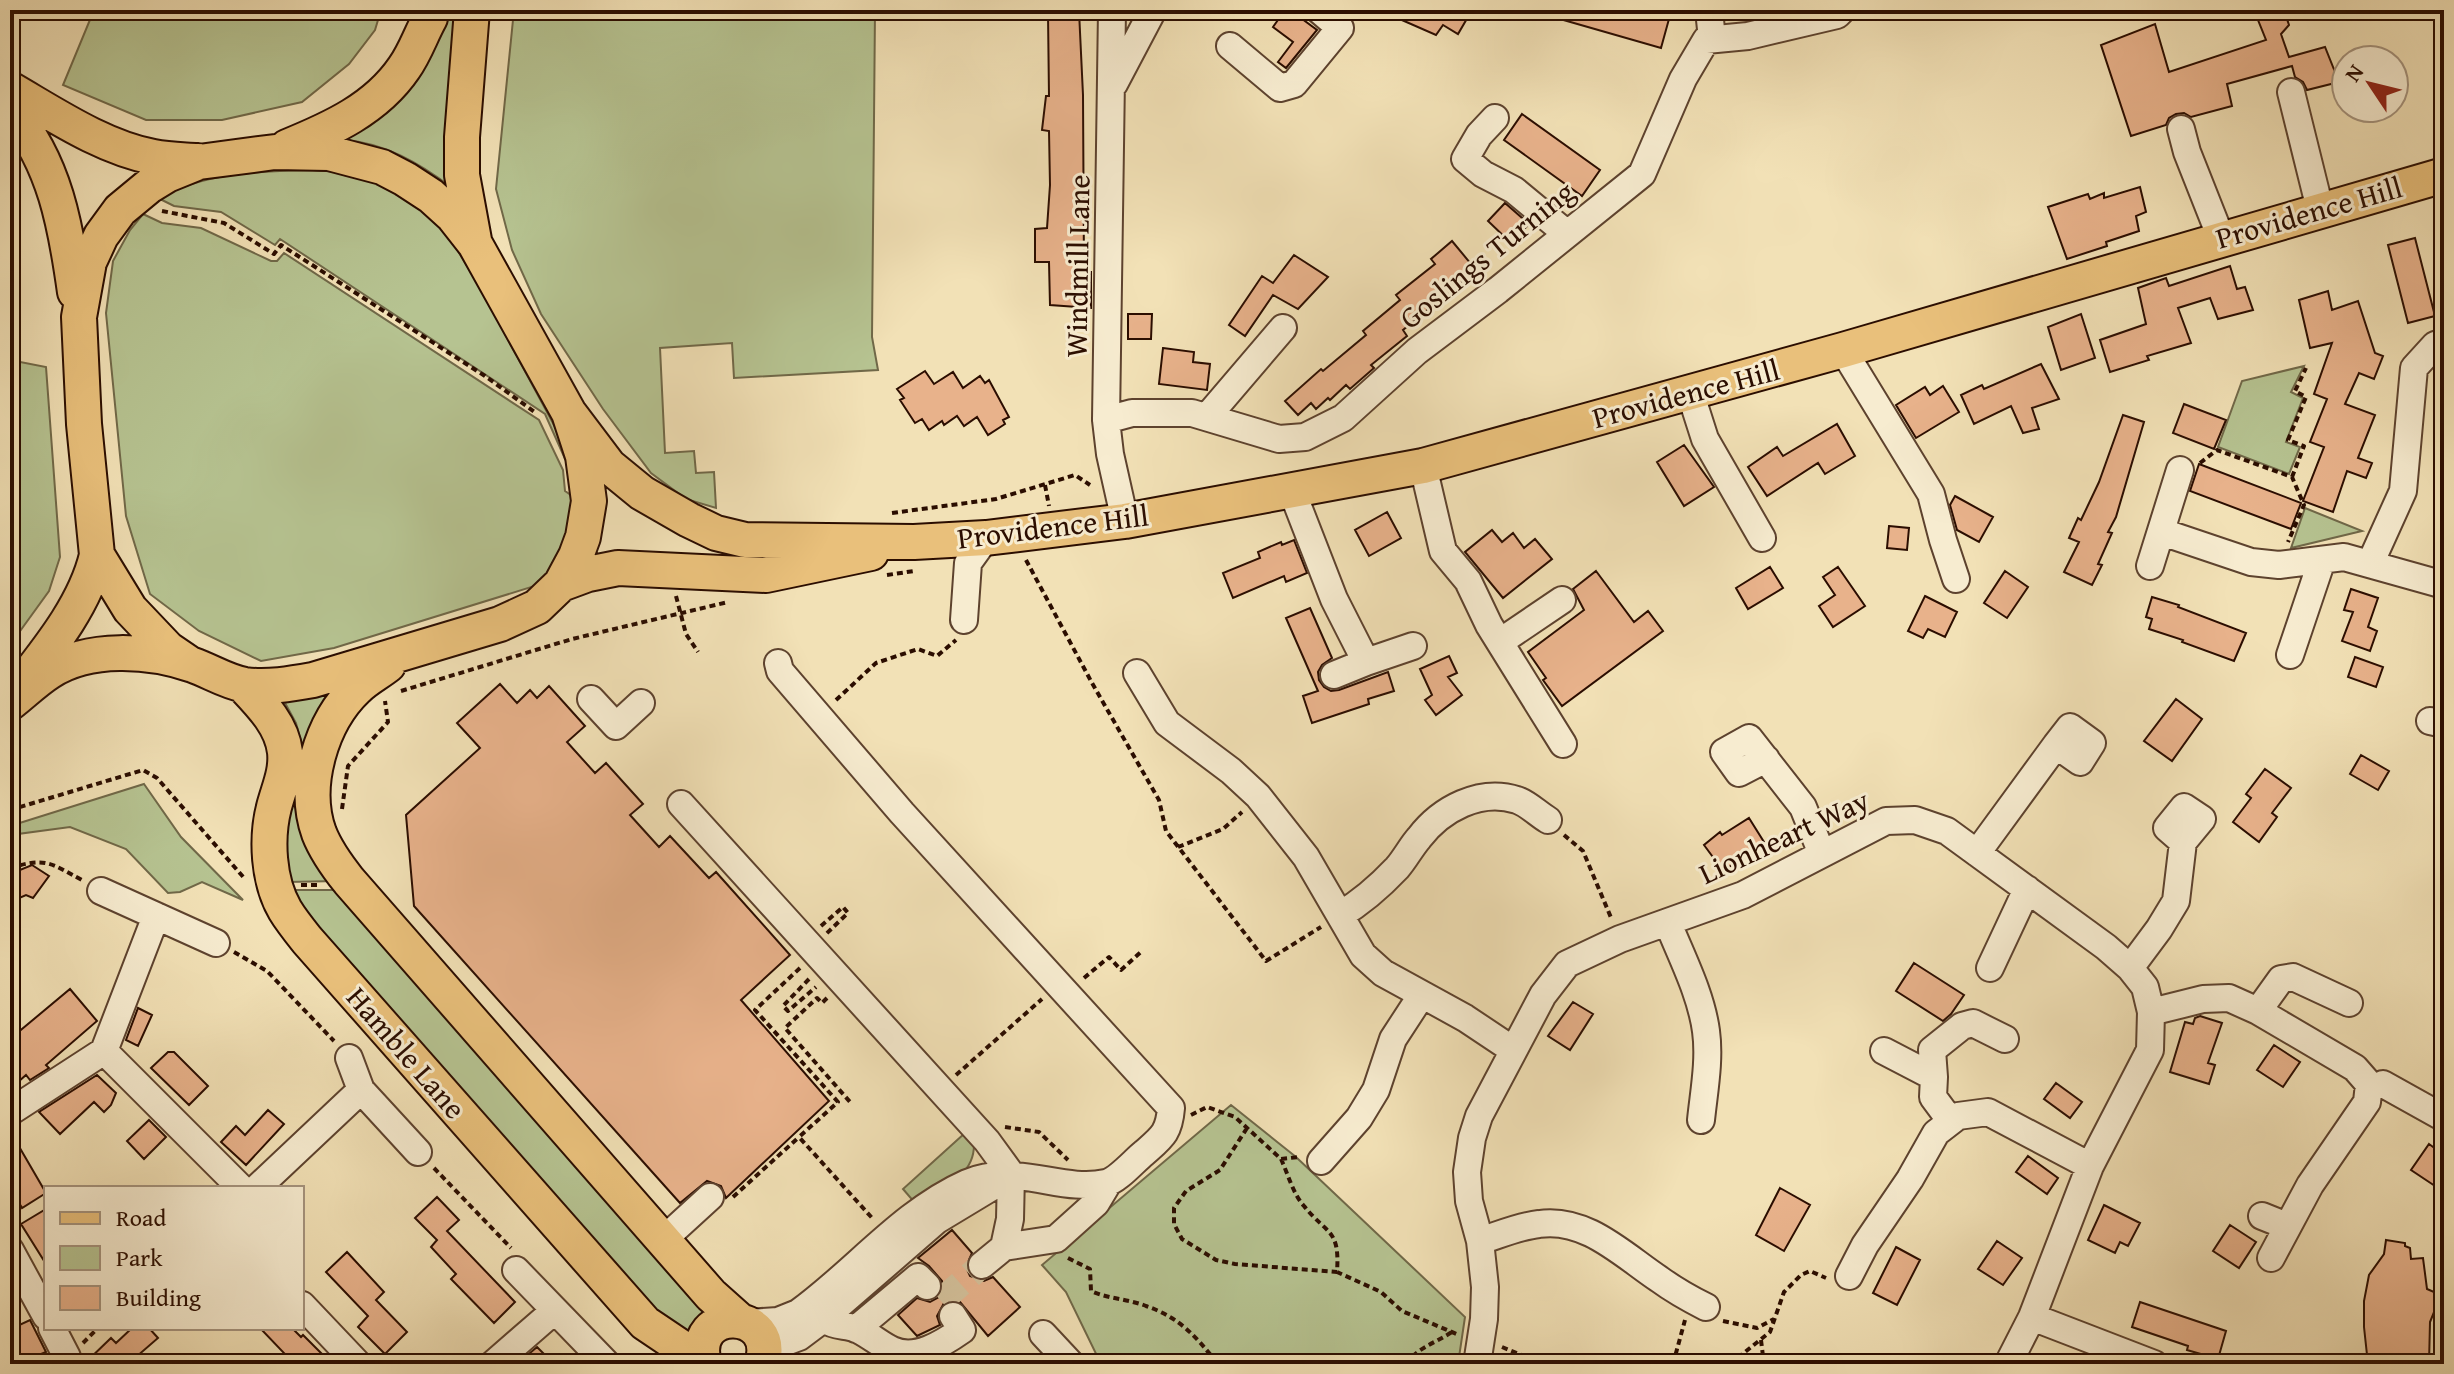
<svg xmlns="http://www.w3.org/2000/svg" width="2454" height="1374" viewBox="0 0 2454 1374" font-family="'Gentium Book Plus',serif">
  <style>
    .green { fill: #b6c391; stroke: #706848; stroke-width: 2 }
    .building { fill: #e8b28b; stroke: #2b0d00; stroke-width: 2 }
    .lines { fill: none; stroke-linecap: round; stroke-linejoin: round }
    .minor-tunnel { stroke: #d4c19b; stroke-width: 26; stroke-dasharray: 26 13; stroke-linecap: butt }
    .minor-casing { stroke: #5d422e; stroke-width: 30 }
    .major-casing { stroke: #2b0d00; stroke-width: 38 }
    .path { stroke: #2b0d00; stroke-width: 4; stroke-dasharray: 6 4; stroke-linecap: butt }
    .minor { stroke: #f7ecd0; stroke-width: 26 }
    .major { stroke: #e9c07b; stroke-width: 34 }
    .labels { text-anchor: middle; stroke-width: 6; stroke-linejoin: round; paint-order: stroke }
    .street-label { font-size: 30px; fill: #2b0d00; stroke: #f7ecd0 }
  </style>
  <rect width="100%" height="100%" fill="#f2e1b6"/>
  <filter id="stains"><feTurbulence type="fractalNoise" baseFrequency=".0025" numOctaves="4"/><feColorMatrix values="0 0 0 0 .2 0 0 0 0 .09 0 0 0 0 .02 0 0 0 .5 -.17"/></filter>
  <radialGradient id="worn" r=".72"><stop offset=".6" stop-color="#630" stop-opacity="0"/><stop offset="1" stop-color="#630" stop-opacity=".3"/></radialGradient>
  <!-- green -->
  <path class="green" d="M94 10H381L375 30 349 64 302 102 222 120H146L63 85Z
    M446 10H460L451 187C419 163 385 143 344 140L375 116Z
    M514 10H875L872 337 878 370 734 378 732 343 660 348 665 453 694 451 696 473 714 472 716 508 686 499 651 473 603 409 541 314 512 250 496 189Z
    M313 170 339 172 386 186 408 197 447 233 478 284 562 440 570 470 545 414 280 239 275 245 221 212 174 206 160 199C199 172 266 171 313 170Z
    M143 214 162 223 201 228 271 261H277L284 253 539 420 563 470 565 491 575 498 562 555 538 585 334 648 261 661 199 631 150 594 126 516 106 313 113 261 130 230Z
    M10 360 46 367 60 557 49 591 10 645Z
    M2304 366 2291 392 2303 398 2286 442 2300 447 2289 474 2218 447 2242 381Z
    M2305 508 2362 531 2291 548Z
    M330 690 332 699 321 724 338 881 287 882 283 851 299 754 300 738 296 723 284 701Z
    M144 784 181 837 243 900 202 882 180 892 168 893 126 849 70 827 10 835V826Z
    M290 890H336L717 1312 693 1344 678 1334 376 1007Z
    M1231 1105 1296 1157 1465 1317 1458 1364H1101L1066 1292 1042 1265Z
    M965 1133 974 1145C974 1178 940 1188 915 1203L903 1189Z"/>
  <!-- building -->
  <path class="building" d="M1285 10H1290L1317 30 1286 68 1278 62 1293 42 1273 27Z
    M1379 10H1472L1458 34 1443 25 1436 35Z
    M1547 10H1642L1669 19 1661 48 1546 15Z
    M2254 10H2284L2289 25 2281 34 2289 57 2325 47 2339 82 2307 90 2303 82 2295 77 2292 66 2227 84 2232 106 2191 117 2184 113 2176 114 2169 118 2166 125 2131 136 2101 45 2155 24 2169 72 2266 40Z
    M1079 11 1083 95 1084 272H1091V308L1050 305 1049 262H1035V229L1047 228 1050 185 1049 131 1042 130 1046 96H1049L1048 14Z
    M1522 114 1600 170 1582 196 1504 140Z
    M2140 187 2146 212 2136 216 2139 231 2106 242 2107 246 2067 259 2048 207 2088 194 2090 199 2104 193V198Z
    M1505 203 1529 224 1511 243 1488 221Z
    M2415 238 2435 316 2408 323 2388 245Z
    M1452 241 1476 270 1403 330 1407 336 1371 365 1374 368 1350 389 1346 385 1330 400 1328 398 1316 409 1311 403 1298 415 1285 401 1321 369 1323 371 1366 335 1363 331 1400 300 1396 295 1435 264 1431 259Z
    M1294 255 1328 277 1298 309 1273 295 1245 336 1229 325 1262 276 1273 283Z
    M2230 266 2237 289 2245 287 2253 310 2218 319 2210 298 2178 308 2191 343 2147 356 2149 360 2110 372 2100 340 2146 324 2138 288 2166 278 2169 286Z
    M2328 291 2332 310 2358 301 2375 353 2383 356 2374 379 2359 373 2345 404 2375 415 2358 458 2372 463 2366 478 2347 471 2333 512 2303 501 2324 447 2310 442 2327 399 2314 394 2332 343 2310 348 2299 300Z
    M1128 314H1152L1151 339H1128Z
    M2081 314 2095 358 2061 370 2048 327Z
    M1163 348 1194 352 1193 362 1210 364 1207 390 1159 384Z
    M2041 364 2059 399 2032 408 2039 429 2023 433 2011 406 1974 424 1961 395 1982 385 1984 389Z
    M925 371 934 384 953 372 963 388 980 376 985 383 989 380 1009 417 1003 420 1005 424 988 435 977 417 964 426 957 416 944 425 942 421 929 430 922 419 915 423 900 400 904 398 897 389Z
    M1943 386 1959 412 1916 438 1896 405 1925 387 1930 395Z
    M2184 404 2226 420 2214 449 2173 433Z
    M2123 415 2144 422 2116 517 2108 532 2112 533 2098 564 2102 565 2092 585 2064 572 2079 542 2069 538 2078 518 2081 520 2099 482Z
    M1837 424 1855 456 1825 474 1818 463 1767 496 1748 467 1777 447 1783 456Z
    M1684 445 1714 487 1684 506 1657 462Z
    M2199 464 2301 503 2291 529 2190 491Z
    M1955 496 1993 517 1979 542 1957 530 1950 505Z
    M1387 512 1401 538 1369 556 1355 530Z
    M1889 526 1909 528 1907 550 1887 548Z
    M1492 530 1502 542 1513 533 1524 548 1535 539 1552 559 1503 598 1465 552Z
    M1294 540 1307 573 1286 582 1284 576 1233 598 1223 573 1260 558 1258 552 1281 542 1282 545Z
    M1770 567 1783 588 1748 609 1736 588Z
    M1838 567 1865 606 1833 627 1819 606 1835 595 1823 577Z
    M1596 571 1634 622 1648 611 1663 631 1562 706 1543 680 1546 678 1528 652 1584 610 1573 589Z
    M2005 571 2028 587 2007 618 1984 603Z
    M2351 589 2378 598 2368 627 2377 631 2370 651 2342 641 2353 612 2344 610Z
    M1925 596 1957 612 1945 637 1928 629 1923 638 1908 631Z
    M2152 597 2179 605 2178 607 2246 633 2234 661 2182 642 2183 640 2149 629 2152 619 2146 617Z
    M1310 608 1332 658 1322 665 1318 672 1319 680 1324 687 1331 691 1339 690 1388 672 1394 691 1368 699 1369 704 1312 723 1303 696 1318 691 1286 618Z
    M1449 656 1457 673 1448 677 1462 695 1436 715 1425 700 1432 695 1420 669Z
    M2355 657 2383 667 2376 687 2348 677Z
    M500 684 517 703 530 690 537 698 549 686 585 726 567 742 595 773 606 763 643 804 630 815 659 847 670 836 709 878 716 872 790 955 741 1000 829 1101 726 1198 721 1186 707 1181 680 1203 414 906 406 815 480 748 457 723Z
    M2176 699 2202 719 2172 761 2144 741Z
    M2361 755 2389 771 2378 790 2350 774Z
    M2265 769 2291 788 2272 813 2277 817 2259 842 2233 822 2251 798 2246 794Z
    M1749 818 1764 842 1739 858 1724 872 1704 845 1720 832 1722 835Z
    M32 865 49 876 33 898 26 895 10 902V874Z
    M1914 963 1964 995 1951 1014 1943 1021 1896 991Z
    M70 989 97 1021 46 1065 49 1068 30 1080 26 1075 10 1089V1039Z
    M1573 1002 1593 1014 1570 1050 1548 1036Z
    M138 1008 152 1015 138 1046 126 1040Z
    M2200 1016 2222 1023 2208 1063 2215 1065 2209 1084 2170 1072 2185 1022 2193 1024 2195 1018Z
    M2274 1045 2300 1062 2283 1087 2257 1070Z
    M168 1052H174L208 1086 189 1105 151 1068Z
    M97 1075 116 1093 111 1105 104 1112 94 1102 60 1134 39 1112Z
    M2056 1083 2082 1102 2070 1118 2044 1099Z
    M268 1110 284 1124 246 1165 221 1142 236 1126 245 1135Z
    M149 1120 166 1137 144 1159 127 1141Z
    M10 1131 46 1193 22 1208 10 1187Z
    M2429 1144 2444 1155V1192L2411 1170Z
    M2028 1156 2058 1178 2047 1194 2016 1172Z
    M1780 1188 1810 1205 1784 1251 1756 1235Z
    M437 1197 459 1220 447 1231 515 1302 494 1323 451 1279 456 1274 431 1247 437 1240 415 1218Z
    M2104 1205 2140 1223 2128 1246 2120 1242 2115 1253 2088 1240Z
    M46 1209V1264L21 1224Z
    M2230 1225 2256 1242 2239 1268 2213 1251Z
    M952 1230 972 1253 966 1267 970 1276 984 1281 993 1277 1020 1307 988 1336 960 1302 951 1300 944 1303 937 1316 940 1325 917 1336 898 1315 917 1298 930 1302 939 1297 943 1289 942 1281 929 1266 918 1258Z
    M2386 1240 2405 1243V1246L2410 1248 2411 1259 2423 1258 2427 1289 2441 1295 2430 1322 2429 1364H2368L2364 1327V1301L2369 1275 2384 1254Z
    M1997 1241 2022 1258 2003 1285 1978 1269Z
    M1896 1247 1920 1260 1897 1305 1873 1293Z
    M347 1252 384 1292 376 1300 407 1332 385 1354 358 1327 368 1316 326 1272Z
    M2140 1302 2226 1331 2218 1359 2187 1350 2188 1346 2132 1327Z
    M30 1320 46 1352 29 1359 28 1356 10 1363V1332L16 1329 15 1327Z
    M132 1328H149L158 1338 128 1364H84L111 1338 116 1343Z
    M260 1328H292L301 1337 303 1335 332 1364H290L282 1356 284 1353Z
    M537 1347 554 1364H517Z"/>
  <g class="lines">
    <!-- minor-tunnel -->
    <path class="minor-tunnel" d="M941 1301 982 1265"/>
    <!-- minor casing -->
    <g class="minor-casing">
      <path id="minor" d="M1112 10 1106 420 1110 454 1125 521
        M1709 10 1712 39
        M10 11V10
        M1230 46 1280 88 1294 84 1340 28 1319 10
        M1114 84 1153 10
        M2291 92 2320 209
        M1495 118 1479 135 1465 159 1483 174 1514 190 1566 233
        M2181 129 2187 152 2221 238
        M1843 350 1931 494 1943 540 1956 579
        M1690 392 1705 439 1762 538
        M1207 417 1283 328
        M1106 420 1132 413H1192L1279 439 1305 437 1343 418 1417 351 1498 290 1642 174 1683 79 1706 40 1748 36 1837 15 1842 10
        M1423 466 1443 551 1468 581 1489 625 1563 744
        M1292 491 1334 599 1366 662 1413 646
        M2162 532 2251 562 2279 565 2344 557 2444 585
        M2370 564 2403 491 2414 368 2435 345 2444 342
        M2150 566 2180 470
        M964 620 968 563 986 538
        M1500 642 1562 600
        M2290 655 2322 560
        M1137 673 1167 723 1231 771 1258 796 1306 857 1363 955 1383 973 1465 1018 1513 1050
        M1334 675 1366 662
        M591 699 616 726 641 703
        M2430 721 2444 724
        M1766 759 1739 773 1724 752 1749 738 1803 807 1822 854
        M681 804 987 1141 1011 1174 1010 1219 1004 1247
        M1977 853 2056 745 2080 762 2092 743 2070 727 2056 745
        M101 891 216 943
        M1340 915C1362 902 1380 886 1397 868 1405 859 1411 847 1419 838 1441 809 1480 788 1517 800 1527 803 1538 814 1548 820
        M1668 923C1682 958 1701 994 1706 1031 1710 1060 1704 1091 1701 1120
        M1990 968 2027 889
        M2130 968 2159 929 2176 901 2183 842 2167 828 2184 807 2202 819 2183 842
        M2258 1011 2281 979 2293 977 2349 1003
        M2151 1012 2203 999 2229 998 2258 1011 2355 1068 2369 1084 2367 1102 2310 1185 2271 1258
        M104 1051 156 916
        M1884 1051 1934 1077 1933 1097 1950 1120
        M349 1058 361 1090 418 1152
        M1934 1077 1932 1050 1962 1026 1973 1023 2005 1039
        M2383 1084 2444 1118
        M10 1112 104 1051 241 1188
        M1321 1161 1359 1118 1376 1090 1393 1039 1421 996
        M257 1188 361 1090
        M2262 1216 2287 1226
        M663 1240 710 1197
        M1480 1241C1499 1235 1519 1226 1539 1224 1586 1217 1623 1255 1659 1279 1674 1290 1690 1299 1706 1307
        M10 1250 46 1316
        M982 1265 1004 1247 1056 1239 1096 1203 1108 1183
        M516 1270 607 1364
        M1849 1276 1865 1245 1910 1179 1936 1133 1958 1116 1988 1112 2090 1166
        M302 1305 358 1364
        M2032 1317 2154 1364
        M823 1319C837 1328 846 1324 859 1330 871 1336 881 1345 892 1350 915 1361 942 1344 962 1330L953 1316
        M747 1323 778 1321 798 1313C855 1272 902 1212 967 1183 1016 1162 1061 1193 1106 1183 1118 1180 1134 1161 1144 1153 1162 1137 1169 1133 1171 1108L902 813 780 671 778 663
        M52 1328 67 1357V1364
        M856 1329 918 1277 927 1286
        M1043 1334 1071 1364
        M764 1350 799 1337 823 1319 937 1220 995 1185
        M493 1364 554 1311
        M1477 1364 1484 1319 1485 1287 1480 1241 1469 1201 1467 1172 1472 1138 1479 1116 1543 995 1567 964 1620 939 1743 895 1886 821 1915 820 1947 831 2106 947 2130 968 2145 987 2151 1012 2150 1050 2090 1166 2032 1317 2008 1364"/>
    </g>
    <!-- major casing -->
    <g class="major-casing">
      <path id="major" d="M472 10 462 137V175L474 240
        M10 89C55 115 102 147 153 157 168 160 183 160 197 161
        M10 110C55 162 66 227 75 292
        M287 147C331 129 376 109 404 68 415 53 421 34 430 18L431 10
        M569 413 609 466 642 493 689 520 716 533 745 540 914 542 986 538 1125 521 1423 466 1843 350 2444 175
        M561 584 588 574 618 568 766 575 871 553
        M388 665C378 673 366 679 357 688 321 722 302 786 319 833 326 851 337 866 349 881L711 1295 739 1320
        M23 682C52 645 86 602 97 555
        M243 685C261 704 282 725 285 752 287 772 279 788 274 807 266 838 268 881 285 910 291 920 299 930 307 940L645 1323 703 1362
        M10 703C23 693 35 681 49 672 89 646 149 650 193 665 210 671 227 682 245 685 267 688 291 684 313 680L500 624 537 607 561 584 576 556 583 537 589 501 583 456 569 413 475 244 453 216 431 196 405 179 382 167 329 153 275 152 199 162 167 175 149 186 120 210 101 236 89 262 79 317 84 424 97 555 130 609 168 649 190 664
        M704 1364C688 1304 780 1308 762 1364"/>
    </g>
    <!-- path -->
    <path class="path" d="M162 211 224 223 274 254 281 245 485 376 536 413
      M2200 463 2217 450 2292 477 2304 505 2288 542
      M2292 477 2304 446 2288 440 2306 397 2295 391 2306 368
      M1045 485 1049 506
      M892 513 996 499 1075 475 1090 485
      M1026 560 1092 683 1159 800 1166 831 1266 961 1321 927
      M887 575 914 571
      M676 596 686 634 698 652
      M401 691 572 639 728 602
      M836 700 876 663 918 649 937 656 956 640
      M342 809 348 766 388 722 385 701
      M10 810 143 770 157 778 245 879
      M1564 835 1583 851 1612 920
      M1178 847 1223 829 1242 812
      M10 868C46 857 50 863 82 880
      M301 885H320
      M821 926 843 907 848 913 826 934
      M234 952 267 971 334 1041
      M800 968 755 1010 838 1102 799 1137 873 1219
      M1084 978 1109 957 1121 970 1142 951
      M809 979 783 1006 788 1011 816 987
      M827 998 822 1003 817 998 785 1028 851 1103
      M956 1075 1042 999
      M1191 1115 1207 1107 1235 1117 1281 1159 1299 1157
      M1005 1127 1039 1132 1068 1160
      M1247 1128 1220 1170 1186 1191 1174 1208V1224L1182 1239 1216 1260 1235 1264 1337 1272
      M1281 1159C1288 1174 1293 1194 1304 1206 1327 1235 1340 1228 1337 1272L1381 1292 1402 1311 1459 1335
      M434 1168 511 1248
      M733 1197 799 1137
      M1068 1258 1090 1269 1091 1291C1109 1299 1128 1299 1146 1306 1181 1318 1196 1337 1218 1364
      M1723 1321 1757 1328 1774 1319
      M1761 1340 1764 1364
      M83 1343 98 1328
      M1502 1347 1543 1364
      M1406 1364C1417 1348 1435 1343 1452 1332
      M1673 1364 1685 1320
      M1730 1364 1770 1332 1784 1292 1801 1275 1810 1271 1826 1278"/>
    <!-- minor -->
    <use href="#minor" class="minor"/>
    <!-- major -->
    <use href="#major" class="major"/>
  </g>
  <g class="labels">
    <!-- street labels -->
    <g class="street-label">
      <text transform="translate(2309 213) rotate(-16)" y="10">Providence Hill</text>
      <text transform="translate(1487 255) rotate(-39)" y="10">Goslings Turning</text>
      <text transform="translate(1078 266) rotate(-89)" y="10">Windmill Lane</text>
      <text transform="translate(1686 394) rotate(-15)" y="10">Providence Hill</text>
      <text transform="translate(1053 527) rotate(-7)" y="10">Providence Hill</text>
      <text transform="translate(1784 837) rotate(-25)" y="10">Lionheart Way</text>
      <text transform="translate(406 1053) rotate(49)" y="10">Hamble Lane</text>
    </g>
  </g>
  <!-- margin -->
  <rect width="2454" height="1374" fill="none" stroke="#f2e1b6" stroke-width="40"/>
  <rect x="12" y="12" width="2430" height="1350" fill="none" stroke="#2b0d00" stroke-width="4"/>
  <rect x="20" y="20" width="2414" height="1334" fill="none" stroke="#2b0d00" stroke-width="2"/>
  <!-- legend -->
  <rect x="44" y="1186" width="260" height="144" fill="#f7ecd0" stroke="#a5937d" stroke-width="2"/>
  <rect x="60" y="1212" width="40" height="12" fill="#e9c07b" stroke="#a5937d" stroke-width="2"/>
  <text x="116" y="1226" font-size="24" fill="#2b0d00">Road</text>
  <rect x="60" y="1246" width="40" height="24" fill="#b6c391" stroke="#a5937d" stroke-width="2"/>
  <text x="116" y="1266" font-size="24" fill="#2b0d00">Park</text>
  <rect x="60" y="1286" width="40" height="24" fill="#e8b28b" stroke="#a5937d" stroke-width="2"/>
  <text x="116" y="1306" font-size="24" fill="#2b0d00">Building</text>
  <!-- north arrow -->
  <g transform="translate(2370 84) rotate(305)"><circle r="38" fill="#f7ecd0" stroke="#a5937d" stroke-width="2"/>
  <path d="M0-6L14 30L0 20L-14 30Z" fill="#8f2418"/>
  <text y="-12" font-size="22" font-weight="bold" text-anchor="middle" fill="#2b0d00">N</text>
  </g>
  <rect width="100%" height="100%" filter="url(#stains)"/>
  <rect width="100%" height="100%" fill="url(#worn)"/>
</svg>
